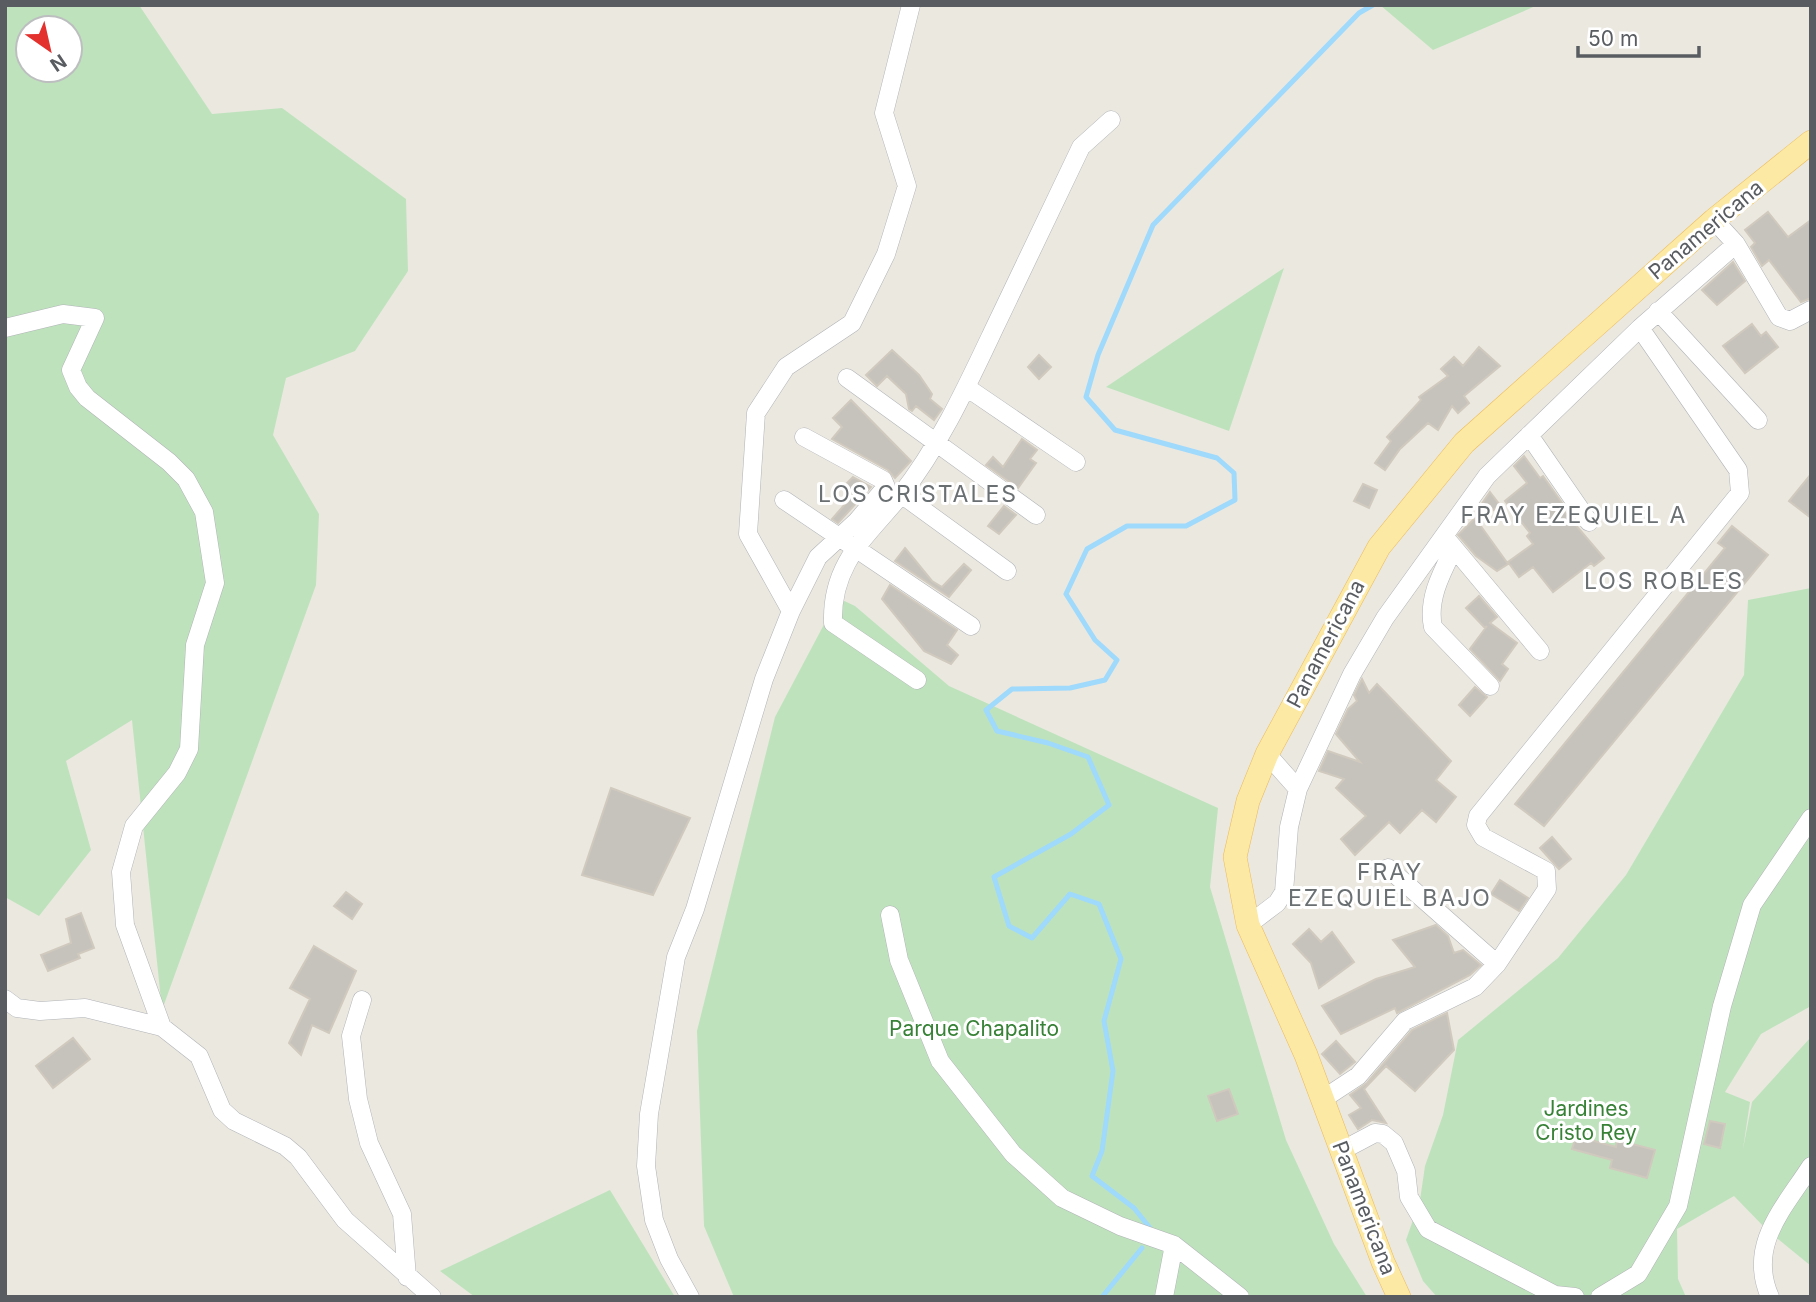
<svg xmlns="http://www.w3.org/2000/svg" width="1816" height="1302" viewBox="0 0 1816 1302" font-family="Inter,sans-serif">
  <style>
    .green { fill: #bee3bc; fill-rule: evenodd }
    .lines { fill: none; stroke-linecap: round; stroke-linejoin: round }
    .stream { stroke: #9fd9fc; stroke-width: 5 }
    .building { fill: #c6c3bd; stroke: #d0c9be; stroke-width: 2 }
    .minor-casing { stroke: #b1b3b7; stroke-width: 19 }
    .major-casing { stroke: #edba57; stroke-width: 24 }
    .minor { stroke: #fff; stroke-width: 18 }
    .major { stroke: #fce9a4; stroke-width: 23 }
    .labels { text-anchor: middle; stroke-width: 6; stroke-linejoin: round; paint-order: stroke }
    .street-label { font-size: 21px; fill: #595d61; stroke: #fff }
    .park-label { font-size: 21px; fill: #378236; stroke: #fff }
    .neighbourhood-label { font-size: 23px; letter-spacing: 2px; fill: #6a6f72; stroke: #fff }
  </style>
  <rect width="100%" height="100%" fill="#ebe8e0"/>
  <!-- green -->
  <path class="green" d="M5 5H139L212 114 282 108 406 199 408 271 355 351 286 378 273 435 319 514 316 585 162 1010 132 720 66 761 91 850 39 916 5 897ZM28 28H70V70H28Z
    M1380 5H1538L1433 50Z
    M1284 268 1229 431 1106 387Z
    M1811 588V1006L1761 1034 1725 1092 1750 1102 1743 1149 1752 1102 1811 1037V1266L1767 1230 1734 1196 1677 1229 1678 1279 1686 1297H1437L1423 1281 1406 1240 1420 1200 1425 1166 1443 1115 1458 1040 1558 958 1626 875 1744 675 1748 600Z
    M838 598 855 606 949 686 1218 808 1210 887 1286 1140 1334 1244 1367 1297H734L704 1226 697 1031 775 717Z
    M610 1190 675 1297H475L440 1271Z"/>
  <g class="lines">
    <!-- stream -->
    <path class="stream" d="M1150 1228 1134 1208 1092 1176 1102 1151 1113 1071 1104 1021 1121 959 1099 904 1070 894 1032 938 1009 926 994 877 1071 834 1109 805 1088 757 1048 743 997 731 986 710 1012 689 1070 688 1105 680 1117 660 1095 640 1066 594 1087 549 1127 526H1186L1235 500 1234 473 1217 458 1115 430 1086 397 1098 355 1153 225 1359 13 1373 5
      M1102 1297 1142 1248"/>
  </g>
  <!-- building -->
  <path class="building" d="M1768 212 1788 237 1811 220V298L1801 302 1769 260 1762 266 1751 247 1755 243 1745 230Z
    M1733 262 1745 281 1717 305 1702 290Z
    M1752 324 1761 336 1766 332 1778 347 1745 373 1723 346Z
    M1479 347 1500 366 1464 396 1469 403 1458 413 1452 406 1438 430 1428 423 1400 449 1385 470 1375 463 1391 441 1387 437 1421 400 1419 397 1448 376 1441 369 1454 357 1463 366Z
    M892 350 919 375 932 394 930 399 942 409 934 420 916 406 912 411 909 409 906 394 887 376 877 386 866 375Z
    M1039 355 1051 367 1039 379 1028 367Z
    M851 400 911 461 895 478 888 470 832 439 842 427 833 418Z
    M1022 439 1037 450 1030 459 1036 463 1018 488 986 465 993 457 1003 467Z
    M1524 456 1540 478 1543 476 1565 507 1562 509 1604 558 1594 566 1591 563 1553 592 1533 567 1519 577 1508 562 1533 544 1527 536 1530 533 1505 501 1527 483 1514 466Z
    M1811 474V518L1789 501Z
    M853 477 871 487 838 523 832 519 853 495 844 486Z
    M1363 484 1377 490 1369 508 1354 501Z
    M1490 492 1500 505 1488 514 1481 505Z
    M1004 506 1016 515 999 534 988 526Z
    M1475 518 1508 564 1497 571 1476 556 1458 535Z
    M1732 526 1768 555 1544 826 1515 804 1725 548 1718 543Z
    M905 548 932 581 942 587 964 564 971 570 949 597 895 561Z
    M890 585 957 630 947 645 958 655 951 664 924 651 882 599Z
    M1479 596 1497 617 1490 623 1517 643 1502 664 1508 669 1500 681 1470 649 1487 626 1485 628 1466 608Z
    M1362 679 1369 693 1377 684 1451 761 1436 780 1456 797 1436 822 1422 810 1400 833 1389 822 1355 855 1341 839 1366 816 1336 788 1344 779 1319 771 1328 751 1360 762 1336 734 1348 709 1357 701 1354 695Z
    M1475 687 1487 697 1470 716 1459 705Z
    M611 788 690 818 653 895 582 875Z
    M1552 837 1571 859 1559 869 1540 848Z
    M1500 880 1528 898 1519 911 1491 894Z
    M346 892 362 904 352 919 334 906Z
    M81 913 94 948 78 954 80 958 48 971 41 955 71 943 66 919Z
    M1436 925 1448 936 1454 953 1463 950 1481 965 1470 975 1397 1013 1395 1008 1341 1034 1322 1006 1376 979 1415 967 1393 940Z
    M1309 929 1321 942 1332 932 1354 962 1319 988 1311 963 1293 944Z
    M314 946 356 971 329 1033 312 1025 301 1055 289 1043 310 999 290 988Z
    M1447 1013 1454 1050 1415 1091 1386 1066 1364 1089 1386 1123 1372 1120 1358 1129 1349 1115 1361 1108 1350 1095 1367 1083 1412 1030Z
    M73 1038 90 1059 53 1088 36 1066Z
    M1336 1041 1355 1062 1340 1074 1322 1054Z
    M1229 1089 1238 1114 1217 1121 1208 1096Z
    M1710 1121 1725 1124 1720 1148 1704 1144Z
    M1576 1136 1616 1147 1617 1140 1655 1150 1647 1178 1610 1168 1612 1160 1572 1149Z"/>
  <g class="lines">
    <!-- minor casing -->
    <g class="minor-casing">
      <path id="minor" d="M1736 244 1779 317 1790 321 1811 310
        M1658 311 1758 420
        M5 328 63 314 95 318 71 370 78 387 87 398 169 462 186 479 204 512 215 583 195 645 189 749 177 773 134 826 121 872 125 925 162 1027
        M847 378 1036 515
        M966 387 1076 462
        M1529 435 1589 522
        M901 494 1007 571
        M784 500 971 626
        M1449 542 1540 651
        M1454 548C1442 572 1427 599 1433 627L1490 686
        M791 611 818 557 857 521 886 487 883 480 804 437
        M917 680 833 623C831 564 866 537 900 496 939 447 967 386 994 329 1023 269 1052 208 1081 147L1111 120
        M1267 754 1298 789
        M1388 868 1497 964
        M890 915 899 960 940 1061 1013 1154 1062 1198 1120 1226 1174 1245 1240 1297
        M1248 925 1277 903 1284 892 1289 827 1298 789 1352 674 1385 618 1487 476 1640 328
        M5 999 17 1008 40 1011 85 1008 162 1027 199 1056 222 1110 234 1121 285 1146 298 1157 345 1220 432 1297
        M362 1000 351 1036 358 1099 369 1143 402 1214 407 1277
        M1323 1099 1358 1076 1405 1021 1475 987 1497 964 1547 889 1546 871 1483 837 1476 825 1478 816 1740 493 1738 470 1640 328 1736 244 1714 220
        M1341 1151 1375 1133 1383 1134 1394 1143 1406 1171 1409 1197 1428 1229 1555 1295 1575 1297
        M690 1297 669 1259 654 1220 646 1166 649 1114 676 957 695 909 764 679 791 611 748 534 756 413 786 367 852 323 886 254 907 186 884 113 911 5
        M1164 1297 1174 1245
        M1600 1297 1638 1274 1678 1206 1722 1006 1752 905 1811 818
        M1770 1297C1747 1245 1784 1208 1811 1166"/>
    </g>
    <!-- major casing -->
    <g class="major-casing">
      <path id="major" d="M1399 1297 1383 1262 1306 1055 1248 925 1235 857 1248 801 1267 754 1379 547 1464 443 1714 220 1811 142"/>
    </g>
    <!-- minor -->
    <use href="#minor" class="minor"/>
    <!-- major -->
    <use href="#major" class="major"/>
  </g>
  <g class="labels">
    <!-- street labels -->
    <g class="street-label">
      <text transform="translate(1706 230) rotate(-40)" y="7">Panamericana</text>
      <text transform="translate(1326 644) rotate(-62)" y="7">Panamericana</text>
      <text transform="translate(1364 1208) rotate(69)" y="7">Panamericana</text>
    </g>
    <!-- park labels -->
    <g class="park-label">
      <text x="974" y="1036">Parque Chapalito</text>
      <text x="1586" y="1116">Jardines<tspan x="1586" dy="24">Cristo Rey</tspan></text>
    </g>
    <!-- neighbourhood labels -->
    <g class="neighbourhood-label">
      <text x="918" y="502">LOS CRISTALES</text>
      <text x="1574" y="523">FRAY EZEQUIEL A</text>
      <text x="1664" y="589">LOS ROBLES</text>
      <text x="1390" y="880">FRAY<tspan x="1390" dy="26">EZEQUIEL BAJO</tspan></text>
    </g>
  </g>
  <!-- border -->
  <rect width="1816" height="1302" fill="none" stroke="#595d61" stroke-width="14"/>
  <!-- north arrow -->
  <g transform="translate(49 49) rotate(146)"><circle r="33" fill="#ffffff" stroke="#bdbec0" stroke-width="2"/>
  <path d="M0-5L12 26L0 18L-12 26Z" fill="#e3312e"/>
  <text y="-10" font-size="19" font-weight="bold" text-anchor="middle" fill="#595d61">N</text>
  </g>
  <!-- scale -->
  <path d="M1578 46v10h121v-10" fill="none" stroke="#595d61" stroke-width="3.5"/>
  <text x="1588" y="46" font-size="21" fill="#595d61" stroke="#ffffff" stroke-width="5" paint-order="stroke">50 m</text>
</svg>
